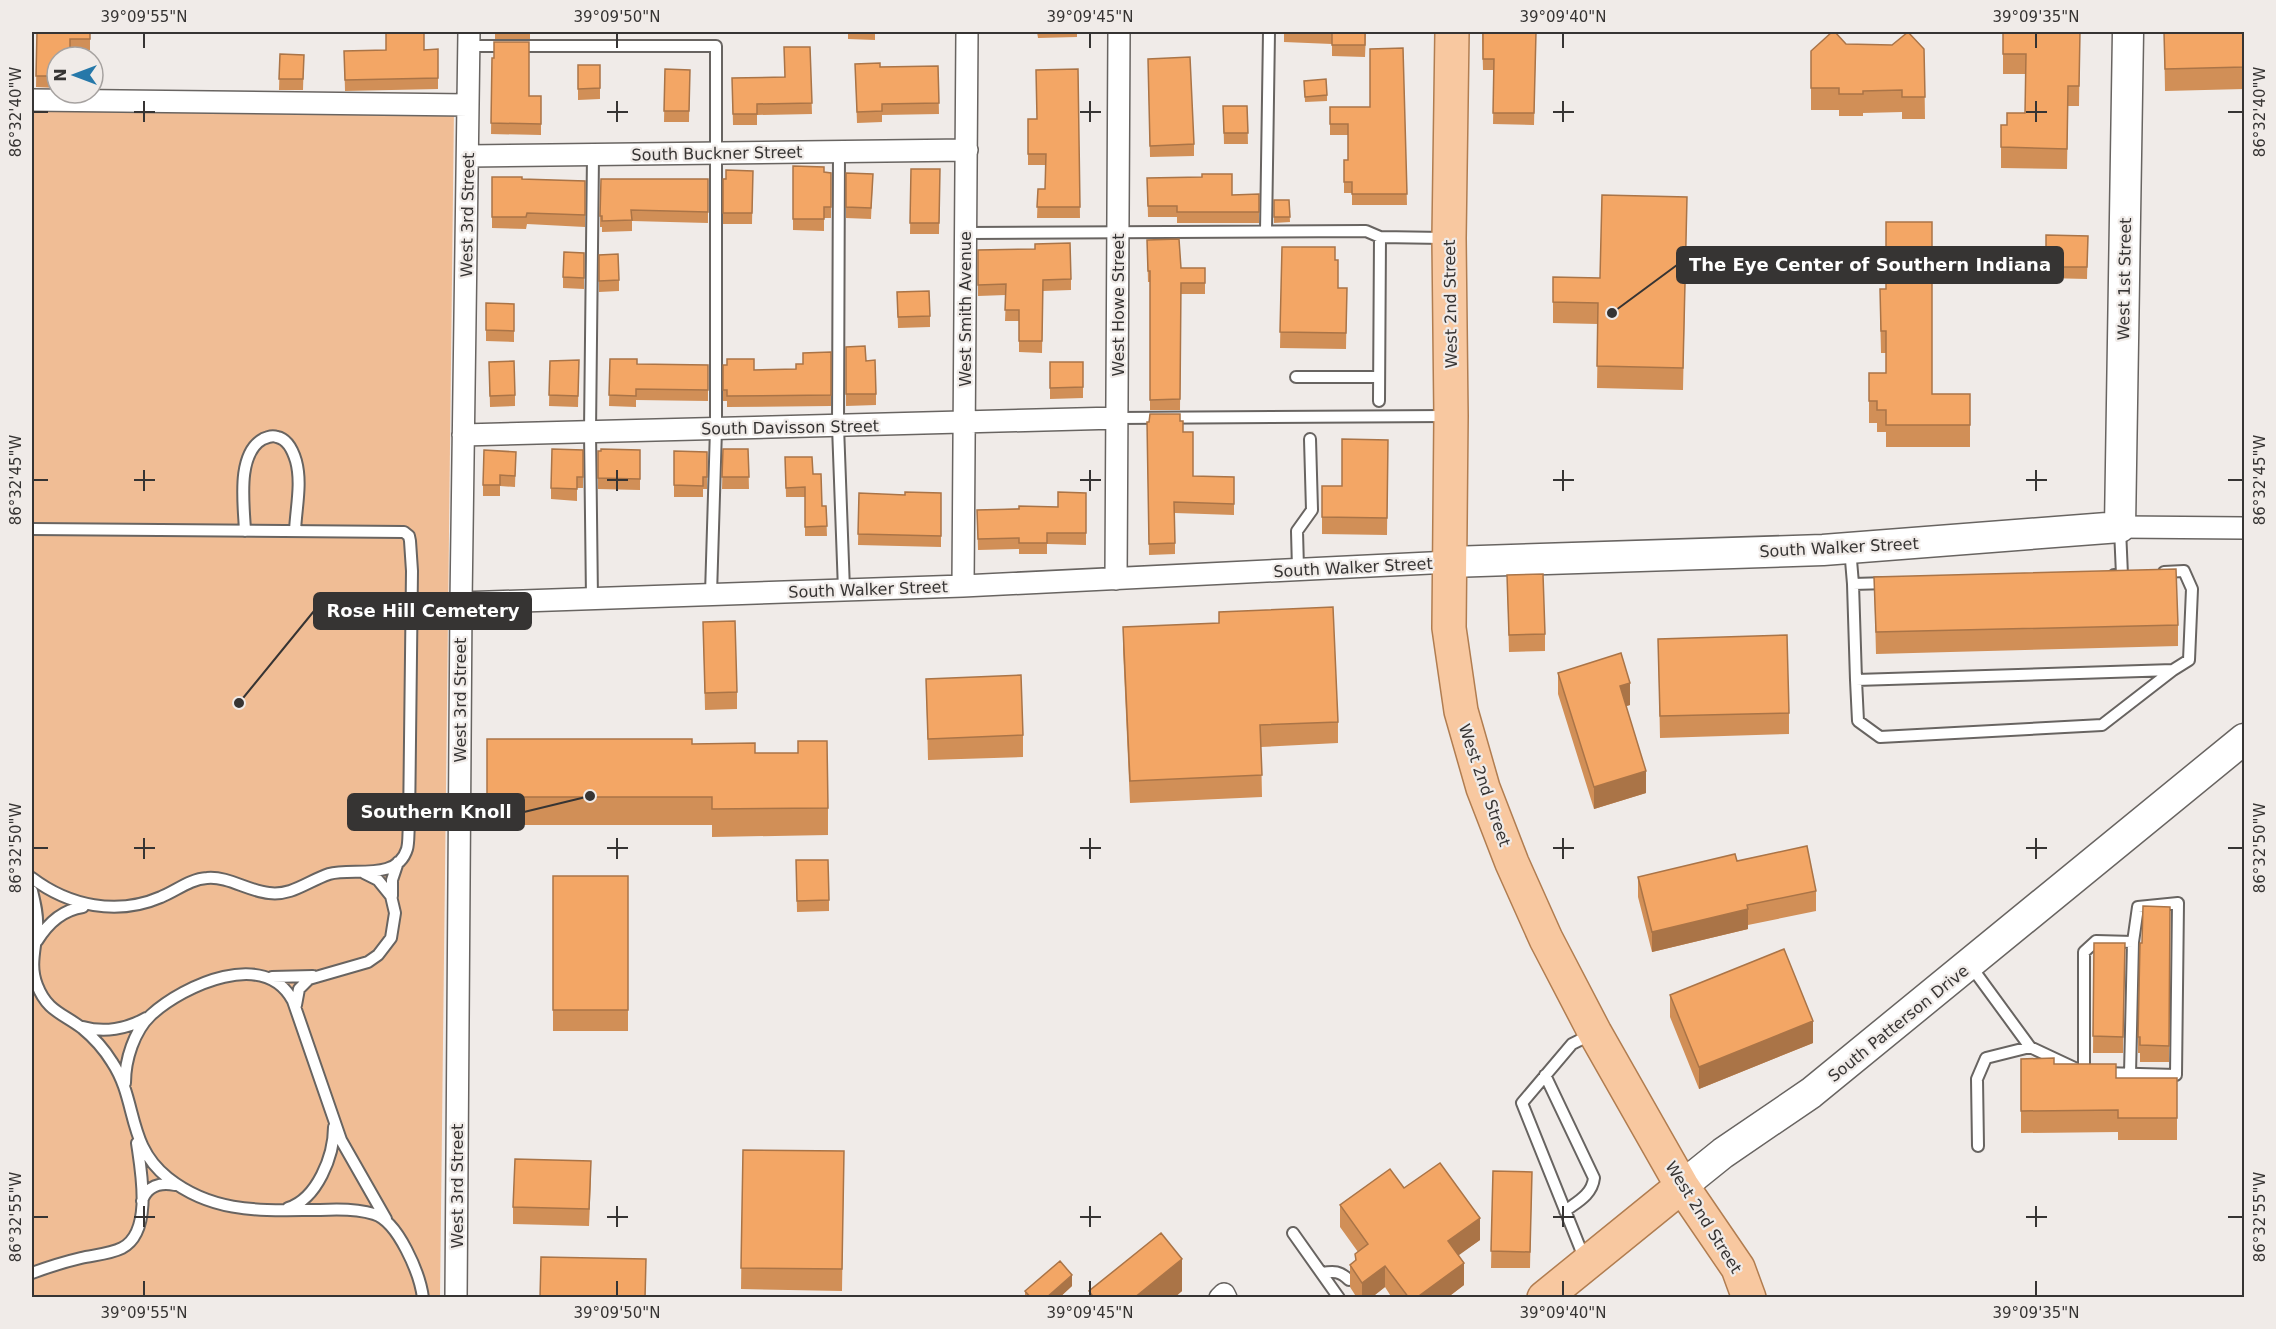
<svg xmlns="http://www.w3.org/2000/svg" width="2276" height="1329" viewBox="0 0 2276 1329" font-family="'DejaVu Sans',sans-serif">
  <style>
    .green { fill: #f0bd95 }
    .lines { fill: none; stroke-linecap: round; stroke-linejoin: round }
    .lane-casing { stroke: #686461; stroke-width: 14 }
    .street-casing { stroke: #686461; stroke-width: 24 }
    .secondary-casing { stroke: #686461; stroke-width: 33 }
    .primary-casing { stroke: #b17d50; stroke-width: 36 }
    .lane { stroke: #fff; stroke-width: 10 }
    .street { stroke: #fff; stroke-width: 21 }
    .secondary { stroke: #fff; stroke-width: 30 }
    .primary { stroke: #f8c8a0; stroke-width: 33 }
    .wall { fill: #d18f57 }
    .shaded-wall { fill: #aa7447 }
    .building { fill: #f3a665; stroke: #aa7447; stroke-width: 1.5 }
    .ticks { fill: none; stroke: #363433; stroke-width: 2 }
    .labels { text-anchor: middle; stroke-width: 4.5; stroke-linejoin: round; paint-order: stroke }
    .street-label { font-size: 16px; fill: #363433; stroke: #f0ebe8 }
    .leader { fill: none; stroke: #363433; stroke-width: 2 }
    .callout-dot { fill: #363433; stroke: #f0ebe8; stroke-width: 2 }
    .callout { fill: #363433; stroke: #363433; stroke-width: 2 }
    .callout-label { font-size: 18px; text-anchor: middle; font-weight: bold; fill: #fff }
    .neatline { fill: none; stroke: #363433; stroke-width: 2 }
    .ticks-label { font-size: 15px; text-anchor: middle; fill: #363433 }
  </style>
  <rect width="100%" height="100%" fill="#f0ebe8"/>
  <!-- green -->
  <path class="green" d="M32 104 454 108 440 1297 32 1298Z"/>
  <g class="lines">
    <!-- lane casing -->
    <g class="lane-casing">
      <path id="lane" d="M469 46H716V429L711 594
        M839 152 838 426 844 590
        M1266 231 1269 32
        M966 233 1366 231 1380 237 1444 238
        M1296 377H1379
        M1379 401 1380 237
        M1117 418 1447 416
        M32 529 404 532 409 536 410 541 412 571 409 826C408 833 409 842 407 849 397 882 352 867 329 874 308 881 292 896 269 893 248 891 228 876 207 878 190 879 176 891 161 897 117 916 69 906 32 878
        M245 531C244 505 236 454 263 439 268 437 272 435 277 437 288 439 293 451 296 461 302 483 296 508 295 531
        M1850 548 1853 584 1888 583
        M1298 569 1297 531 1312 510 1310 439
        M2114 575H2122L2120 529
        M1853 584 1856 680 2173 670 2189 660 2192 589 2184 571 2164 572
        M592 599 590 432 593 155
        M1856 680 1858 721 1880 737 2102 725 2173 670
        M32 891C35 903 38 915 37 927 36 948 29 965 37 985 47 1011 62 1013 82 1028 93 1037 104 1049 112 1062 138 1101 126 1145 168 1178 215 1215 265 1210 320 1210 337 1209 358 1209 374 1214 398 1221 420 1274 423 1298
        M392 896V880L398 862
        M37 941C48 923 62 910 83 907
        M1970 965 2030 1047 1986 1058 1977 1079 1978 1146
        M272 977 313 976
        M296 1005 299 989 309 979 368 962 378 955 391 938 395 913 391 896 378 880 364 873
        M83 1027C104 1033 127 1029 146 1018
        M2030 1047 2079 1070
        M2084 1072V952L2096 941 2133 942 2138 907 2178 903 2176 1075 2103 1073
        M2130 1074 2133 942
        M1545 1075 1594 1178C1592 1195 1577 1202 1565 1211
        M125 1083C125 1060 134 1031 151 1015 184 985 265 948 293 1001L341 1140 386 1219
        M142 1201C147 1186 160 1182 175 1185
        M288 1208C317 1199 334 1156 334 1127
        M1293 1233 1339 1298
        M1585 1260 1522 1103 1572 1044 1592 1034
        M32 1273C48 1267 64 1262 81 1258 94 1255 110 1254 122 1248 153 1232 141 1171 137 1143
        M1322 1273C1334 1271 1340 1271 1349 1280"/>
    </g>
    <!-- street casing -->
    <g class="street-casing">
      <path id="street" d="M32 100 468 105
        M468 156 967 150
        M463 435 1117 418
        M2120 527 2244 528
        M1116 579 1119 32
        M963 586 967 32
        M461 603 963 586 1450 562
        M456 1298 461 603 469 32
        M1220 1298 1224 1294 1226 1298"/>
    </g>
    <!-- secondary casing -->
    <g class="secondary-casing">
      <path id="secondary" d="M1450 562 1823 550 2120 527 2128 32
        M1682 1186 1723 1153 1811 1093 2244 739"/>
    </g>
    <!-- primary casing -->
    <g class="primary-casing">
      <path id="primary" d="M1452 32 1449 238 1451 416 1449 628 1461 711 1483 788 1512 863 1546 939 1595 1033 1682 1186 1738 1268 1749 1298
        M1544 1298 1682 1186"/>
    </g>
    <!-- lane -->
    <use href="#lane" class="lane"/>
    <!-- street -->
    <use href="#street" class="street"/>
    <!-- secondary -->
    <use href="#secondary" class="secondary"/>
    <!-- primary -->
    <use href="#primary" class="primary"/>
  </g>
  <!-- wall -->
  <path class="wall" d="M37 32H90V50H70L57 57V88L36 87Z
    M495 32H530V39H495Z
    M848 32H875V40L848 39Z
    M1037 32H1077V37L1038 38Z
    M1284 32H1366L1365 57 1332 56V44L1284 42Z
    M1482 32H1536L1534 125 1493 124 1494 70H1483Z
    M2080 32 2079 106H2068L2067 169 2001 168V125H2007L2025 113 2026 74H2003V33Z
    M2164 32H2244V89L2165 91Z
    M1846 44 1924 49 1925 119H1902V112L1863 113V116H1839V110H1811V51Z
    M810 47 812 114 757 115V125H733L732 78 784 77Z
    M1403 48 1407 205H1352V193H1344V160H1348V135H1330V107H1370Z
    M438 49V89L345 91 344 51Z
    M280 54 304 55 303 90H279Z
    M492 58 529 96H541V135L491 134Z
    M1148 59 1194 144V156L1150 157Z
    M855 64 880 67 938 66 939 114 882 115V122L857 123Z
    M578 65H600V99L578 100Z
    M665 69 690 70 689 122H664Z
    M1078 69 1080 218H1037L1038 189H1045L1046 165H1028V119H1037Z
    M1304 81 1327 95V101L1305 102Z
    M1223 106H1247L1248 144H1224Z
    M793 166 824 172 831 173V218H824V231L793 230Z
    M911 169H940L939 234H910Z
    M753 171 752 224H723V179Z
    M846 173 873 174 871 219 846 218Z
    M492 177 522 179 585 181V227L527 224 526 229 492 228Z
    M1147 178 1232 195 1259 194V223H1177V217H1148Z
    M708 179V223L632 221V231L602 232V227H600V216Z
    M1687 197 1683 390 1597 388 1598 324 1553 323V277L1600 278Z
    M1274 200H1289L1290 222 1274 223Z
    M2046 235 2088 236 2087 279 2046 278Z
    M1147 240 1181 268H1205V294H1181L1180 410H1150V282H1148Z
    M1282 247 1335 260 1338 288H1347L1346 349 1280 348Z
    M978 250 1071 279V290L1043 291 1042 353 1019 352V321H1005L1006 295 978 296Z
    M584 253V289L563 288V277Z
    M599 255 619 280V291L599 292Z
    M1983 257H2000L1999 282H1983Z
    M897 292 930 316V327L898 328Z
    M486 303 514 304V342L486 341Z
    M1880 311 1932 394H1970V447H1886V432H1877V423H1869V373H1886V353H1881Z
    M846 347 866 361 876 394V405L846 406Z
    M831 352V406L727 407V401H723V365L754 370 796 369 803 364Z
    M610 359 637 364 708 365V401L636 400V407L609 406Z
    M579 360 578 407 549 406 550 361Z
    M489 362 515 395V406L490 407Z
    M1050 362H1083V398L1050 399Z
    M1180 421 1193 476 1234 477V515L1175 513V554L1149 555 1147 422Z
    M1388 440 1387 535 1322 534V486H1342Z
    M723 449H748L749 489H722Z
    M583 450V488H577V501L551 499V488Z
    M640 450V490L598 489V451Z
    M674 451 707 452V489H703V497H674Z
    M516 452 515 487 500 486V496H483V485Z
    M785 457 813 474 822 506H826L827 536H805V497H786Z
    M859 493 905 495 941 493V547L858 545Z
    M1086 493V545L1047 544V554H1019V549L978 550 977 510 1058 507Z
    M1507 575 1545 634V651L1509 652Z
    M1874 577 2178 625V646L1876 654Z
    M1219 612 1338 722V743L1261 747 1262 797 1130 803 1123 649V627L1219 623Z
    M703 622 737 692V709L705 710Z
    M1658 639 1789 713V734L1660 738Z
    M1558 673 1630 705 1626 706 1646 793 1594 809 1558 694Z
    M926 679 1023 735V757L928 760Z
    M487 739 692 744 755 753 828 808V835L712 837V825H487Z
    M796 860 829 900V911L797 912Z
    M1737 861 1816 891V911L1748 925V929L1652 952 1638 897V877Z
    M553 876H628V1031H553Z
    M2170 907 2169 1062H2140V1053H2138V1037L2142 943Z
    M2094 943H2125L2123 1053H2093Z
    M1670 995 1813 1043 1699 1089 1670 1017Z
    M2021 1059 2054 1064 2116 1078H2177V1140H2118V1132L2021 1133Z
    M743 1150 844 1151 842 1291 741 1289Z
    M1493 1171 1532 1172 1530 1268H1491Z
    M591 1178 589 1226 513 1224V1207Z
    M1404 1188 1480 1240 1458 1255 1464 1285 1447 1298H1392L1385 1287 1371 1298H1357L1350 1287V1265L1355 1261V1254L1358 1252 1340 1227V1205Z
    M1072 1286 1059 1298H1025V1291Z
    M1089 1291H1182L1174 1298H1089Z"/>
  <!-- shaded-wall -->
  <path class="shaded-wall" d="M1630 683V705L1620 708V686Z
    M1646 771V793L1594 809V787Z
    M1748 909V929L1652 952V932Z
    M1813 1021V1043L1699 1089V1067Z
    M1480 1218V1240L1448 1263V1241Z
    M1182 1259V1291L1174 1298H1134Z
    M1464 1263V1285L1447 1298H1416Z
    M1385 1266V1287L1371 1298H1362V1283Z
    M1072 1275V1286L1059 1298H1046Z"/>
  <!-- building -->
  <path class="building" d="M37 32H90V39H70V57H57V76H36Z
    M386 32H424V50L438 49V78L345 80 344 51 386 50Z
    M1308 32H1365V45H1332V33Z
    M1483 32H1536L1534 113H1493L1494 59H1483Z
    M1832 32H1835L1846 44 1892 45 1908 32 1924 49 1925 97H1902V90L1863 91V94H1839V88H1811V51Z
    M2025 32H2080L2079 86H2068L2067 149 2001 147V125H2007V113H2025L2026 54H2003V33H2025Z
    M2164 32H2244V67L2165 69Z
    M494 42H529V96H541V124L491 123 492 58H494Z
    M784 47H810L812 103 757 104V114H733L732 78 785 77Z
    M1403 48 1407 194H1352V182H1344V160H1348V124H1330V107H1370V49Z
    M280 54 304 55 303 79H279Z
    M1190 57 1194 144 1150 146 1148 59Z
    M880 63V67L938 66 939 103 882 104V111L857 112 855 64Z
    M578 65H600V88L578 89Z
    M665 69 690 70 689 111H664Z
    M1078 69 1080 207H1037L1038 189H1045L1046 154H1028V119H1037L1036 70Z
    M1326 79 1327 95 1305 97 1304 81Z
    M1223 106H1247L1248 133H1224Z
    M793 166 824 167V172L831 173V207H824V219H793Z
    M911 169H940L939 223H910Z
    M726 170 753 171 752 213H723V179H726Z
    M846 173 873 174 871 208 846 207Z
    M1202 174H1232V195L1259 194V212H1177V206H1148L1147 178 1202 177Z
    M492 177H522V179L585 181V215L527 213 526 217H492Z
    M601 179H708V212L631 210 632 220 602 221V216H600Z
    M1602 195 1687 197 1683 368 1597 366 1598 303 1553 302V277L1600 278Z
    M1274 200H1289L1290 217H1274Z
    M1886 222H1932V394H1970V425H1886V410H1877V401H1869V373H1886V331H1881L1880 289H1886Z
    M2046 235 2088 236 2087 267H2046Z
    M1179 239 1181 268H1205V283H1181L1180 399 1150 400V271H1148L1147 240Z
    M1070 243 1071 279 1043 280 1042 341H1019V310H1005L1006 284 978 285V250L1035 249V244Z
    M1282 247H1335V260H1338V288H1347L1346 333 1280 332Z
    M564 252 584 253V278L563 277Z
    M618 254 619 280 599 281V255Z
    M929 291 930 316 898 317 897 292Z
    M486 303 514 304V331L486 330Z
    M865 346 866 361 875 360 876 394H846V347Z
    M831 352V395L727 396V390H723V365H727V359H754V370L796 369V364H803V353Z
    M610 359H637V364L708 365V390L636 389V396L609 395Z
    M579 360 578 396 549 395 550 361Z
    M514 361 515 395 490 396 489 362Z
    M1050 362H1083V387L1050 388Z
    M1150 414H1180V421H1183V432H1193V476L1234 477V504L1174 502 1175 543 1149 544 1147 422H1149Z
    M1342 439 1388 440 1387 518 1322 517V486H1342Z
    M552 449 583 450V477H577V489L551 488Z
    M601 449 640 450V479L598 478V451H601Z
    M723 449H748L749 477H722Z
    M484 450 516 452 515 476 500 475V485H483Z
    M674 451 707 452V477H703V486L674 485Z
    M785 457H812L813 474H821L822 506H826L827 526 805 527V487L786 488Z
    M905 492 941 493V536L858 534 859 493 905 495Z
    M1058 492 1086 493V533H1047V543H1019V538L978 539 977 510 1019 509V506L1058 507Z
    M2176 569 2178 625 1876 632 1874 577Z
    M1543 574 1545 634 1509 635 1507 575Z
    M1333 607 1338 722 1260 725 1262 775 1130 781 1123 627 1219 623V612Z
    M735 621 737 692 705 693 703 622Z
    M1787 635 1789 713 1660 716 1658 639Z
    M1621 653 1630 683 1620 686 1646 771 1594 787 1558 673Z
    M1021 675 1023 735 928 739 926 679Z
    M487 739H692V744L755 743V753H798V741H827L828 808 712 809V797H487Z
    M1807 846 1816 891 1747 905 1748 909 1652 932 1638 877 1735 854 1737 861Z
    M796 860H828L829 900 797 901Z
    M553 876H628V1010H553Z
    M2143 906 2170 907 2169 1046 2140 1045V1037H2138L2140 943H2142Z
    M2094 943H2125L2123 1037 2093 1036Z
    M1784 949 1813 1021 1699 1067 1670 995Z
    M2054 1058V1064H2116V1078H2177V1118H2118V1110L2021 1111V1059Z
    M743 1150 844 1151 842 1269 741 1268Z
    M515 1159 591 1161 589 1209 513 1207Z
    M1440 1163 1480 1218 1448 1241 1464 1263 1416 1298H1409L1385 1266 1362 1283 1350 1265 1356 1260 1355 1254 1368 1244 1340 1205 1390 1169 1404 1188Z
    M1493 1171 1532 1172 1530 1252 1491 1251Z
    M1161 1233 1182 1259 1134 1298H1094L1089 1291Z
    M541 1257 646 1259 645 1298H540Z
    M1060 1261 1072 1275 1046 1298H1031L1025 1291Z"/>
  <!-- ticks -->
  <path class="ticks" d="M144 33V48M617 33V48M1090 33V48M1563 33V48M2036 33V48M144 101V122M617 101V122M1090 101V122M1563 101V122M2036 101V122M33 112H48M134 112H155M607 112H628M1080 112H1101M1553 112H1574M2026 112H2047M2228 112H2243M144 470V491M617 470V491M1090 470V491M1563 470V491M2036 470V491M33 480H48M134 480H155M607 480H628M1080 480H1101M1553 480H1574M2026 480H2047M2228 480H2243M144 838V859M617 838V859M1090 838V859M1563 838V859M2036 838V859M33 848H48M134 848H155M607 848H628M1080 848H1101M1553 848H1574M2026 848H2047M2228 848H2243M144 1206V1227M617 1206V1227M1090 1206V1227M1563 1206V1227M2036 1206V1227M33 1217H48M134 1217H155M607 1217H628M1080 1217H1101M1553 1217H1574M2026 1217H2047M2228 1217H2243M144 1281V1296M617 1281V1296M1090 1281V1296M1563 1281V1296M2036 1281V1296"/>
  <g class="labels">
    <!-- street labels -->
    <g class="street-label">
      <text transform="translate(717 153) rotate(-1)" y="6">South Buckner Street</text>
      <text transform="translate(467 215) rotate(-89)" y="6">West 3rd Street</text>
      <text transform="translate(2124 279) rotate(-89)" y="6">West 1st Street</text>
      <text transform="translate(1450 304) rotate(-91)" y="6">West 2nd Street</text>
      <text transform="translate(1118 305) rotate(-90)" y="6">West Howe Street</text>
      <text transform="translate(965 309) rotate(-90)" y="6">West Smith Avenue</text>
      <text transform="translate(790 427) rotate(-1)" y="6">South Davisson Street</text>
      <text transform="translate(1839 547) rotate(-3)" y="6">South Walker Street</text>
      <text transform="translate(1353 567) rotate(-3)" y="6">South Walker Street</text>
      <text transform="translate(868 589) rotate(-2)" y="6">South Walker Street</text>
      <text transform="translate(460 700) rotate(-90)" y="6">West 3rd Street</text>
      <text transform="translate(1485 785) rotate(71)" y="6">West 2nd Street</text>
      <text transform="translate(1898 1023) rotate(-39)" y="6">South Patterson Drive</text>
      <text transform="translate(457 1186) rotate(-90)" y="6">West 3rd Street</text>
      <text transform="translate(1704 1217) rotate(58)" y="6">West 2nd Street</text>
    </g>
  </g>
  <!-- callouts -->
  <path class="leader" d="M1612 313L1677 265M239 703L314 611M590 796L524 812"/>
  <g class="callout-dot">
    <circle cx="1612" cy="313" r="6"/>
    <circle cx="239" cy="703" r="6"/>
    <circle cx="590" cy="796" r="6"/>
  </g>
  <g class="callout">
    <rect x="1677" y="247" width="386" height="36" rx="6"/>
    <rect x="314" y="593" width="217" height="36" rx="6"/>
    <rect x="348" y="794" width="176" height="36" rx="6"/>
  </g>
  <g class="callout-label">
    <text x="1870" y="271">The Eye Center of Southern Indiana</text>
    <text x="423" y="617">Rose Hill Cemetery</text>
    <text x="436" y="818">Southern Knoll</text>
  </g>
  <!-- border -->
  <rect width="2276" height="1329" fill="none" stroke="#f0ebe8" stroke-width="66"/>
  <!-- north arrow -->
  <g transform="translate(75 75) rotate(270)"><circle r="28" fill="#f0ebe8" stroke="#a6a2a0" stroke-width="1.5"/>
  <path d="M0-4.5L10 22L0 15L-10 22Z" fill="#2678a9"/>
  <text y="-9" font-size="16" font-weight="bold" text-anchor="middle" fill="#363433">N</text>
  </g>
  <rect x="33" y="33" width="2210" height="1263" class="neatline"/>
  <g class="ticks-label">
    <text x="144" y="22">39°09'55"N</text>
    <text x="617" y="22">39°09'50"N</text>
    <text x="1090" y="22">39°09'45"N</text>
    <text x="1563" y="22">39°09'40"N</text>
    <text x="2036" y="22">39°09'35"N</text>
    <text transform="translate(2260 112) rotate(-90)" y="5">86°32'40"W</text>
    <text transform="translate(16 112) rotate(-90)" y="5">86°32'40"W</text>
    <text transform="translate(2260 480) rotate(-90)" y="5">86°32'45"W</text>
    <text transform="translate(16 480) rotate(-90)" y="5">86°32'45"W</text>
    <text transform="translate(2260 848) rotate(-90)" y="5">86°32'50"W</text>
    <text transform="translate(16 848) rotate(-90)" y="5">86°32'50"W</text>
    <text transform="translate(2260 1217) rotate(-90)" y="5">86°32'55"W</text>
    <text transform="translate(16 1217) rotate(-90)" y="5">86°32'55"W</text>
    <text x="144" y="1318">39°09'55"N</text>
    <text x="617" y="1318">39°09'50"N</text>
    <text x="1090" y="1318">39°09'45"N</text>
    <text x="1563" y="1318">39°09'40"N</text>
    <text x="2036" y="1318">39°09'35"N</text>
  </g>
</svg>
